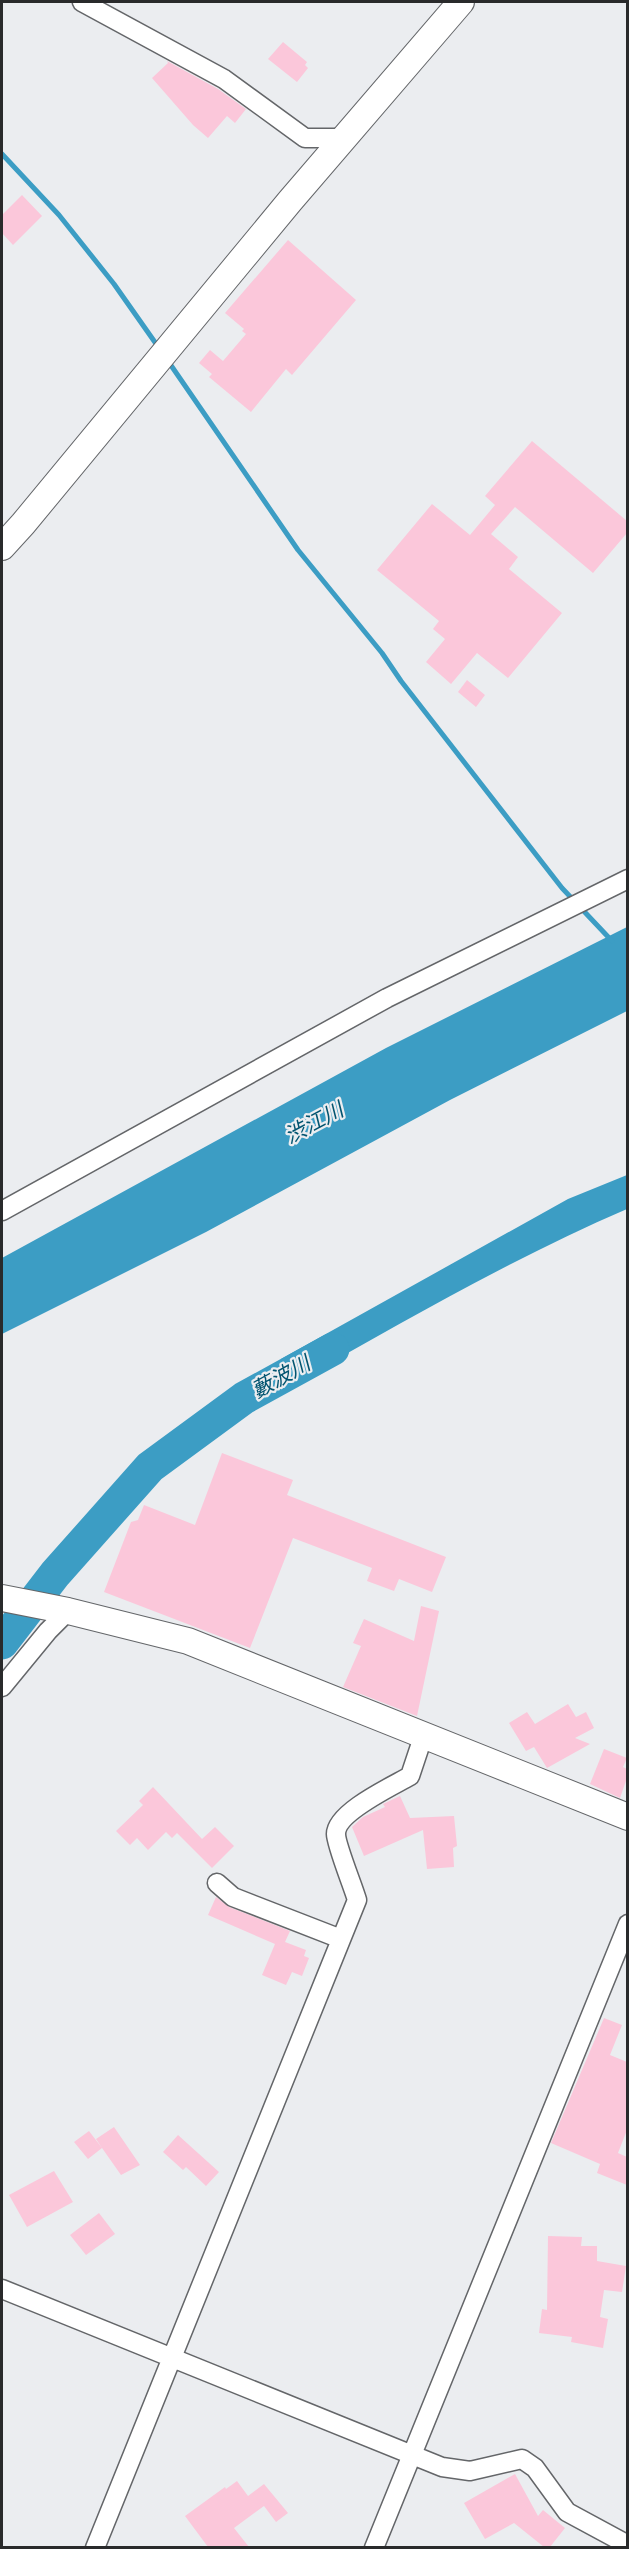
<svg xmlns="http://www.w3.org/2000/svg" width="629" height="2549" viewBox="0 0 629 2549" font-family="Raleway,'Noto Sans JP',sans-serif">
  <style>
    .water { fill: #3c9dc4 }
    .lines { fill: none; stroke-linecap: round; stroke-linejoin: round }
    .stream { stroke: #3c9dc4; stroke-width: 5 }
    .river { stroke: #3c9dc4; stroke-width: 33 }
    .building { fill: #fbc7da }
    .street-casing { stroke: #646669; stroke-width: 21 }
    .secondary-casing { stroke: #646669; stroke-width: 28 }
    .street { stroke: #fff; stroke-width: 18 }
    .secondary { stroke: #fff; stroke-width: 26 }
    .labels { text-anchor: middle; stroke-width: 4.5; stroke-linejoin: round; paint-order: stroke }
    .water-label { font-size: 21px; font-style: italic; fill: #025470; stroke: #ebedf0 }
  </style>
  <rect width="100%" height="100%" fill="#ebedf0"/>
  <!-- water -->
  <path class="water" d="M627 927V1011L450 1100 206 1232 2 1334V1258L386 1048Z
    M627 1175V1209C515 1257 409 1319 303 1378L281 1359 568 1199Z"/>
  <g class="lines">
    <!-- stream -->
    <path class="stream" d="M2 154 59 215 114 284 159 348
      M168 361 298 550 382 653 401 681 562 888 612 941"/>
    <!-- river -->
    <path class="river" d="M2 1643 55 1574 150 1467 244 1398 333 1349"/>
  </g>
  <!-- building -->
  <path class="building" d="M283 42 307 62 305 65 308 68 297 82 268 59Z
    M167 61 218 89 246 109 235 123 227 116 208 138 193 125 152 78 168 63Z
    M22 195 42 216 13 245 2 233V215Z
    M288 240 356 300 292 375 286 369 251 412 209 377 212 374 199 363 210 350 223 361 246 334 242 331 244 329 225 313Z
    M532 441 627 521V533L593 573 515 507 491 534 518 557 509 569 562 613 508 678 477 653 451 684 426 662 445 639 433 629 439 621 377 570 432 504 470 535 495 505 485 496Z
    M467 680 485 695 476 707 458 692Z
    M222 1453 293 1480 287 1495 446 1557 432 1592 399 1579 394 1591 367 1581 372 1568 293 1538 250 1648 104 1592 131 1522 138 1520 144 1505 195 1525Z
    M421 1606 439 1611 417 1716 343 1687 361 1646 353 1643 364 1619 414 1641Z
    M568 1704 576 1717 586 1712 594 1728 575 1738 590 1744 547 1768 534 1747 526 1751 509 1723 527 1712 535 1724Z
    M604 1749 627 1758 623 1767 627 1769V1778L620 1798 590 1784Z
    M153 1787 202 1839 215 1827 234 1846 212 1868 177 1833 172 1838 166 1832 148 1850 137 1838 130 1845 116 1831 143 1805 139 1801Z
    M400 1796 410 1818 454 1816 457 1846 453 1848 454 1867 427 1869 423 1830 364 1856 352 1827 363 1817 385 1807 383 1804Z
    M216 1897 229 1907 290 1931 285 1942 306 1950 304 1956 309 1958 302 1976 292 1972 286 1985 262 1975 275 1944 208 1915Z
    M604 2018 622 2025 610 2055 627 2062V2130L618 2153 627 2157V2185L597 2173 600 2164 551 2143Z
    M114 2127 140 2165 121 2175 102 2148 88 2159 74 2142 89 2131 102 2148 96 2139Z
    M178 2135 219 2172 206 2186 186 2167 183 2170 163 2152Z
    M54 2171 73 2202 27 2227 9 2195Z
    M99 2213 115 2234 86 2255 70 2235Z
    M548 2236 582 2237 581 2246H597V2261L626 2266 622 2292 604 2290 600 2317 608 2319 603 2348 571 2342 572 2337 539 2333 542 2309 547 2310Z
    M515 2474 538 2516 543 2510 565 2528 550 2547H544L514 2523 485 2539 464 2503Z
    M237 2481 248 2496 264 2484 288 2513 276 2522 264 2506 234 2528 249 2547H208L185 2516 225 2487 226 2489Z"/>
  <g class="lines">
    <!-- street casing -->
    <g class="street-casing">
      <path id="street" d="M82 2 224 79 305 138H345
        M2 1211 387 998 628 879
        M2 1687 48 1631 68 1611
        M217 1883 233 1897 341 1939
        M2 2289 442 2467 470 2471 522 2459 535 2468 567 2512 628 2545
        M95 2548 357 1900C353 1886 336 1845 336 1834 336 1812 393 1786 410 1776L423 1737
        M374 2548 628 1924"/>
    </g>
    <!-- secondary casing -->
    <g class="secondary-casing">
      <path id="secondary" d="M2 547 23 524 290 201 461 2
        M2 1598 68 1611 188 1641 628 1817"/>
    </g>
    <!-- street -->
    <use href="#street" class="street"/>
    <!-- secondary -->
    <use href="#secondary" class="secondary"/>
  </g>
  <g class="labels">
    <!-- water labels -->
    <g class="water-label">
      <text transform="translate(314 1123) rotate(-28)" y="7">渋江川</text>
      <text transform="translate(281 1377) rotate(-29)" y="7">藪波川</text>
    </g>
  </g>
  <!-- border -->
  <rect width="629" height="2549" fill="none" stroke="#292a2b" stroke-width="6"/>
</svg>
